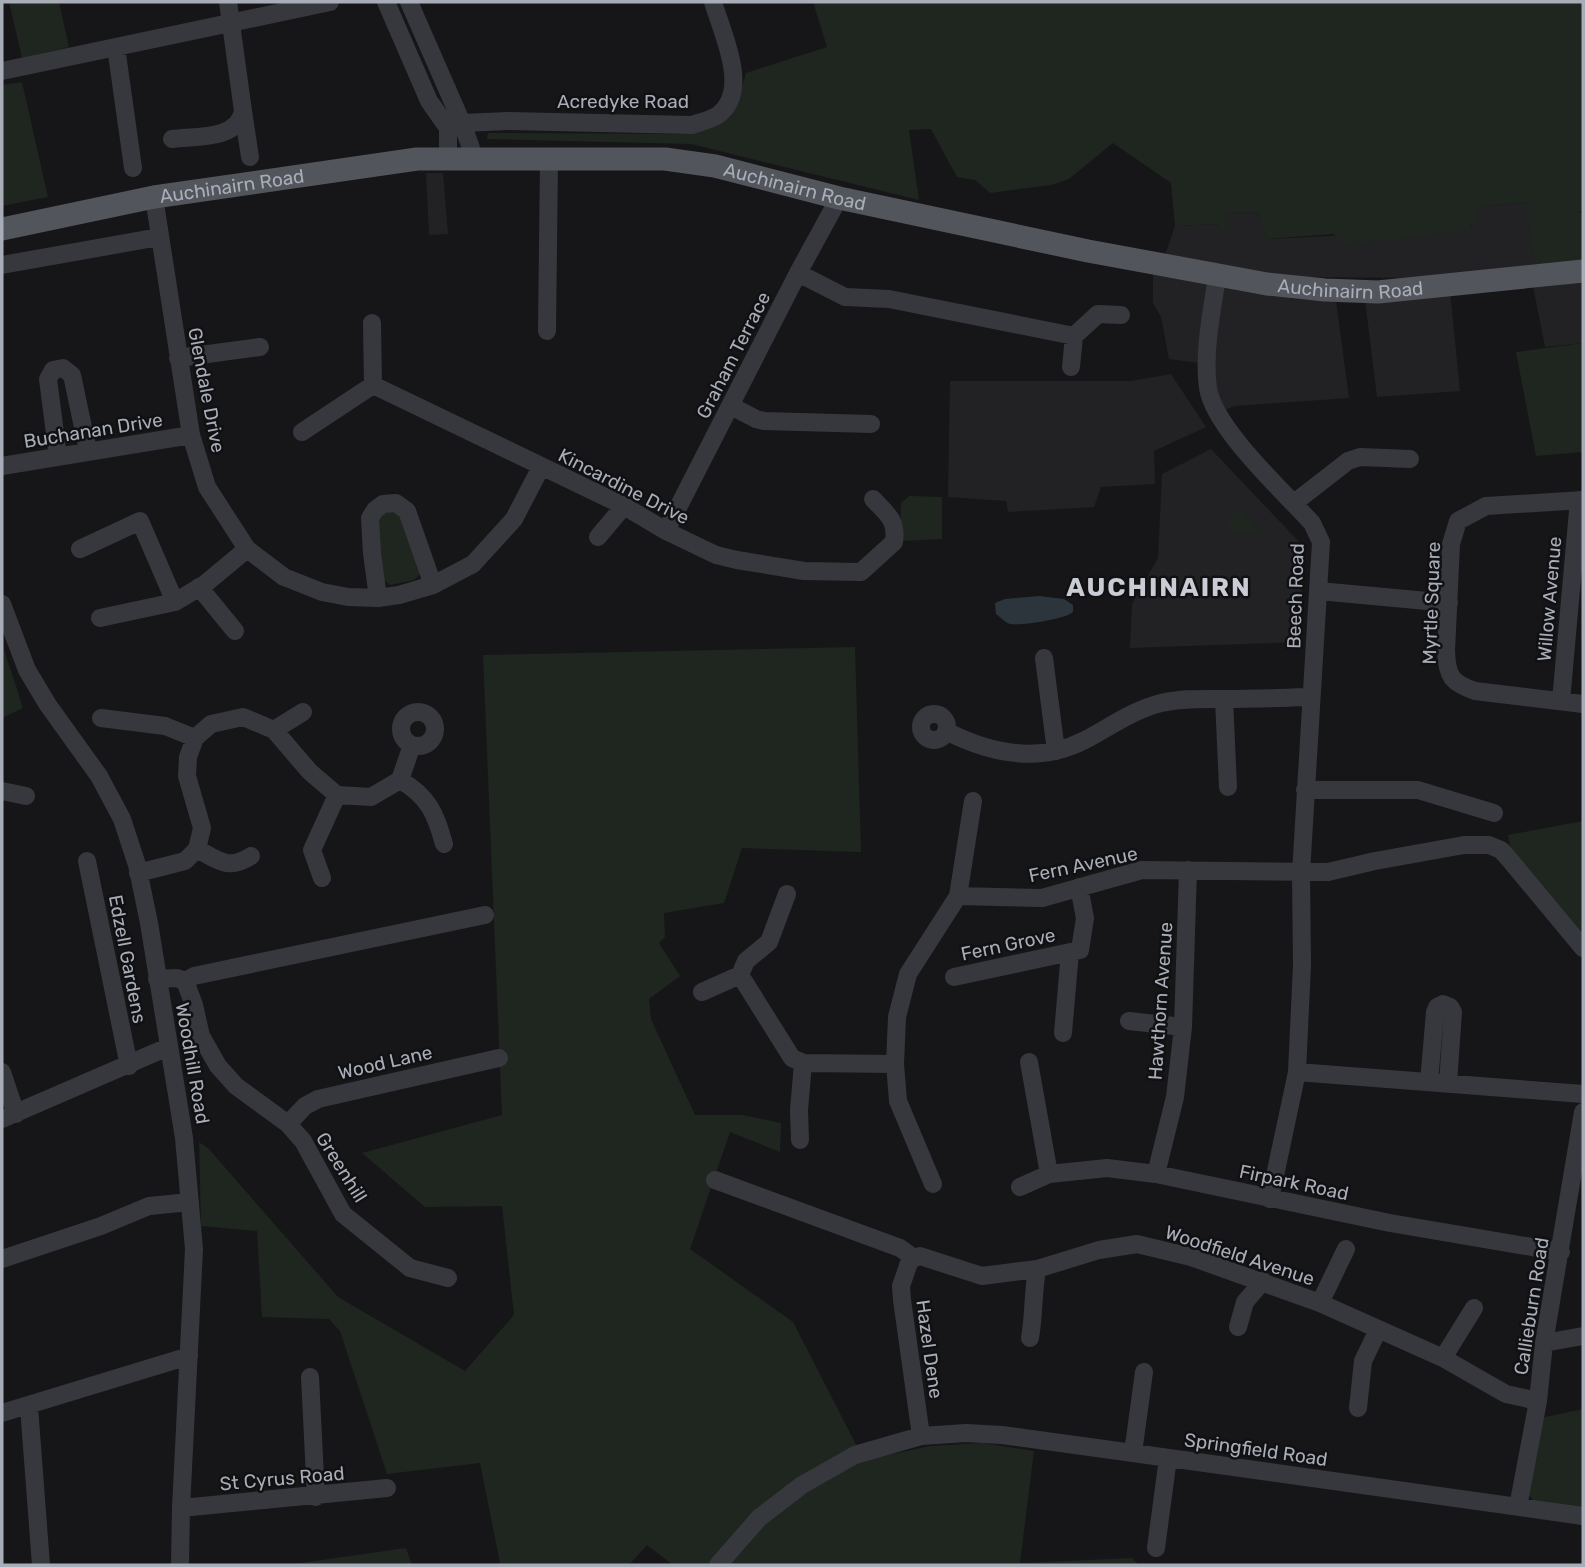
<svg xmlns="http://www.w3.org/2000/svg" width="1585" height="1567" viewBox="0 0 1585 1567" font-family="Rubik,sans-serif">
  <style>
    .built { fill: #222225 }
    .green { fill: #1e261f }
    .water { fill: #2c353c }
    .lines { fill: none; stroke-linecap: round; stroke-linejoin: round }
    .minor { stroke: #37383d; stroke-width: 18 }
    .major { stroke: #53555c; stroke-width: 23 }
    .labels { text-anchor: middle; stroke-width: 5; stroke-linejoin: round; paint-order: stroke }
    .street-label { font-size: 19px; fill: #a8adb8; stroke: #111113 }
    .district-label { font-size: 26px; font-weight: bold; letter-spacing: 2px; fill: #c9ccd4; stroke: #111113 }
  </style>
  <rect width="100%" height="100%" fill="#161618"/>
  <!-- built -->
  <path class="built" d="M426 173H443L448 234 429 235Z
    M1527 202 1535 267 1424 278 1298 277 1291 299 1336 301 1349 398 1234 406 1218 413 1214 365 1169 359 1161 317 1153 303V276L1165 255 1175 226 1218 224 1229 229 1223 213 1257 212 1268 239 1470 229 1476 207Z
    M1583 280V343L1545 347 1533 286Z
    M1450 291 1460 391 1377 397 1365 300Z
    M1171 374 1206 427 1154 451 1155 484 1101 487 1094 507 1008 512 1006 501 948 497 950 381H1131Z
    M1211 449 1303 546 1300 642 1130 648 1132 604 1158 558 1162 474Z"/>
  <!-- green -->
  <path class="green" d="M9 2H59L69 47 22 58Z
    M813 2H1583V211H1578L1583 213V261L1535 267 1526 202 1477 207V224L1470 225V230L1377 242 1341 243 1334 234 1268 239 1257 212 1224 213 1230 229 1219 228 1218 224 1175 226 1171 183 1113 143 1069 179 1051 185 990 193 975 180 957 177 931 129 909 130 919 200 691 144 487 139 488 133 693 134C731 119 735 113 746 73L827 47Z
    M22 82 48 197 2 206V85Z
    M1583 343V452L1536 456 1516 352Z
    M909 496 942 497V539L900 541 901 503Z
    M1239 509 1262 533 1230 532V518Z
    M387 510 399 513 420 574 414 580 390 585 384 580 377 524 383 512Z
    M2 643 23 708 2 718Z
    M855 647 861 852 742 848 724 903 664 913 665 937 659 943 680 976 649 999 651 1019 695 1115H742L781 1123 780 1152 730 1132 690 1249 793 1322 864 1460 930 1446 982 1443 1034 1451 1020 1563 1132 1558 1139 1565H673L647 1545 629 1565H493L500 1563 480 1463 387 1474 340 1331 329 1319 262 1317 257 1231 201 1226 199 1142 208 1148 338 1297 465 1371 514 1315 502 1206 425 1207 362 1153 502 1115 483 655Z
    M1583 821V934L1511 852 1508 835Z
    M1583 1409V1508L1533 1501 1527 1492 1541 1418Z
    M406 1548 412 1565H287Z"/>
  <!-- water -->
  <path class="water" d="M1039 596 1064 599 1073 605V612C1066 619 1021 626 1010 624 1006 623 1000 617 996 614L995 603 1005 599Z"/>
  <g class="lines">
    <!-- minor -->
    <path class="minor" d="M386 2 429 101 448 128V159
      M409 2 462 123 471 148V159
      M116 47 133 168
      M2 71 330 2
      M243 111 250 157
      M448 128 462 123 508 121 692 125C700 122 711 120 718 115 751 91 722 33 713 2
      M172 139C196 136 238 140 243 111L228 2
      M154 197 191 435 207 487 247 549 284 577 322 592 348 597 378 598 399 595 433 585 473 564 514 519 541 467
      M2 265 159 237
      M798 273 845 297 889 299 1074 336 1071 367
      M1217 276C1212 312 1203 352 1208 388 1214 428 1283 491 1312 523L1321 542 1301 873 1302 965 1297 1072 1270 1199
      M372 323 373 385
      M547 331 549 159
      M1074 336 1098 314 1121 315
      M178 358 260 347
      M373 385 624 506 666 531 716 555 737 560 804 571 861 572 894 542C897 520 888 515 873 499
      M731 406 756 419 764 421 871 424
      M302 432 373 385
      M58 457 48 379 53 370 63 368 72 375 88 451
      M2 466 191 435
      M1583 500 1486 506 1458 521 1451 544 1446 651C1447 677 1452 683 1475 691L1583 704
      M1294 503 1348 461 1360 457 1410 459
      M666 531 798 273 839 198
      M598 537 624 506
      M80 549 140 521 175 602
      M199 587 235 631
      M1319 591 1449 603
      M378 598 372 553 370 518 375 510 383 504 396 503 407 511 433 585
      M2 604 27 670 48 705 99 776 122 819 137 865 149 923 184 1138 194 1249 181 1508 180 1565
      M100 618 175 602 205 584 247 549
      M1044 658 1056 751
      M1224 699 1228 787
      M1561 701 1579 500
      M401 729a17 17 0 1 1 34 0a17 17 0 1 1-34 0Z
      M921 727a13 13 0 1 1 26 0a13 13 0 1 1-26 0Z
      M101 718 165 726 195 738
      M274 730 303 712
      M946 731C989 753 1039 764 1085 740 1110 727 1133 710 1161 703 1182 698 1204 699 1225 699 1254 699 1282 698 1311 697
      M400 780C428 796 436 814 444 844
      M1305 790H1418L1494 813
      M2 791 26 796
      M197 849C218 860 228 871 251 856
      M87 861 129 1066
      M138 873 185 861 197 849 202 828 187 776 188 757 195 738 211 724 243 717 274 730 310 772 337 795 371 797 400 780 412 745
      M322 878 312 850 337 795
      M958 896 1042 898 1142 870 1328 872 1375 861 1464 845H1489L1501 850 1509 859 1583 948
      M740 975 792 1058 803 1063 895 1064
      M954 977 1080 950 1085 918 1079 887
      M157 979 177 978 185 981 194 976 485 915
      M185 981 194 1005 201 1036 218 1066 236 1086 288 1124 303 1141 343 1214 410 1268 448 1278
      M702 992 740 975 746 961 769 942 787 894
      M1129 1021 1183 1027
      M1063 1033 1070 952
      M1029 1062 1049 1174
      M2 1072 16 1114
      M1297 1072 1583 1094
      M1429 1082 1435 1012 1437 1007 1443 1004 1450 1007 1453 1012 1448 1083
      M2 1119 168 1047
      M288 1124 305 1106 318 1099 499 1058
      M800 1140 799 1110 803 1063
      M1156 1174 1175 1097 1183 1027 1188 870
      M715 1180 900 1248 914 1258
      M933 1184 898 1101 895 1064 897 1017 908 974 958 896 973 801
      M1020 1187 1049 1174 1107 1168 1156 1174 1390 1223 1561 1252
      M2 1259 101 1226 149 1206 190 1202
      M1320 1303 1346 1249
      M1238 1327 1245 1302 1263 1281
      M1030 1338C1034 1315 1033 1292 1037 1269
      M1544 1343 1583 1336
      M1443 1358 1474 1308
      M310 1377 316 1497
      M29 1407 41 1565
      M1358 1408 1363 1361 1378 1330
      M2 1413 189 1356
      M921 1436 902 1300 901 1286 910 1260 920 1256 982 1276 1037 1269 1099 1250 1137 1244 1191 1257 1320 1303 1443 1358 1506 1394 1538 1401
      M1133 1453 1144 1372
      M1518 1507 1538 1401 1544 1343 1583 1112
      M181 1508 387 1488
      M1156 1548 1168 1458
      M718 1565 759 1518 802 1485 855 1455 921 1436 966 1433 1002 1435 1133 1453 1583 1516"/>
    <!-- major -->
    <path class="major" id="s1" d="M2 229 154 197 417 159H665L715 166 839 198 1088 251 1267 284 1325 290 1378 292 1583 271"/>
  </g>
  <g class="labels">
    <!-- street labels -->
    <g class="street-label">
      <text x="623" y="108">Acredyke Road</text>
      <text dy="7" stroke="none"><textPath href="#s1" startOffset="234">Auchinairn Road</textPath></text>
      <text dy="7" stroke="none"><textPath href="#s1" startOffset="802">Auchinairn Road</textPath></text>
      <text dy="7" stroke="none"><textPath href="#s1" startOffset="1368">Auchinairn Road</textPath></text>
      <text transform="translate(733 355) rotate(-63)" y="7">Graham Terrace</text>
      <text transform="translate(207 390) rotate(79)" y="7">Glendale Drive</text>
      <text transform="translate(93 430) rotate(-9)" y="7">Buchanan Drive</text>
      <text transform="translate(624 486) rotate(27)" y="7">Kincardine Drive</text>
      <text transform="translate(1295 596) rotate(-88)" y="7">Beech Road</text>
      <text transform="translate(1549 599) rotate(-85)" y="7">Willow Avenue</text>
      <text transform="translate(1431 603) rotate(-88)" y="7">Myrtle Square</text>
      <text transform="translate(1083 864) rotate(-12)" y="7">Fern Avenue</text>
      <text transform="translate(1008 944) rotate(-12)" y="7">Fern Grove</text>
      <text transform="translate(128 959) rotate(79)" y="7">Edzell Gardens</text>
      <text transform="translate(1160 1001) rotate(-86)" y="7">Hawthorn Avenue</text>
      <text transform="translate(385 1062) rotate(-13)" y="7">Wood Lane</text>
      <text transform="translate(193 1063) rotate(80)" y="7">Woodhill Road</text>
      <text transform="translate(342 1167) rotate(58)" y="7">Greenhill</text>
      <text transform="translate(1294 1182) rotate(12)" y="7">Firpark Road</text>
      <text transform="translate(1240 1255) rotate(18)" y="7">Woodfield Avenue</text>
      <text transform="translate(1531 1306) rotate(-81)" y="7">Callieburn Road</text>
      <text transform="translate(930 1349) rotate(82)" y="7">Hazel Dene</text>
      <text transform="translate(1256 1449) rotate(8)" y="7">Springfield Road</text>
      <text transform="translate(282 1478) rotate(-5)" y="7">St Cyrus Road</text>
    </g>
    <!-- district labels -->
    <g class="district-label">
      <text x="1159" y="596">AUCHINAIRN</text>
    </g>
  </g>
  <!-- border -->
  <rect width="1585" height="1567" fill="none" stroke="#a8adb8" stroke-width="7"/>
</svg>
